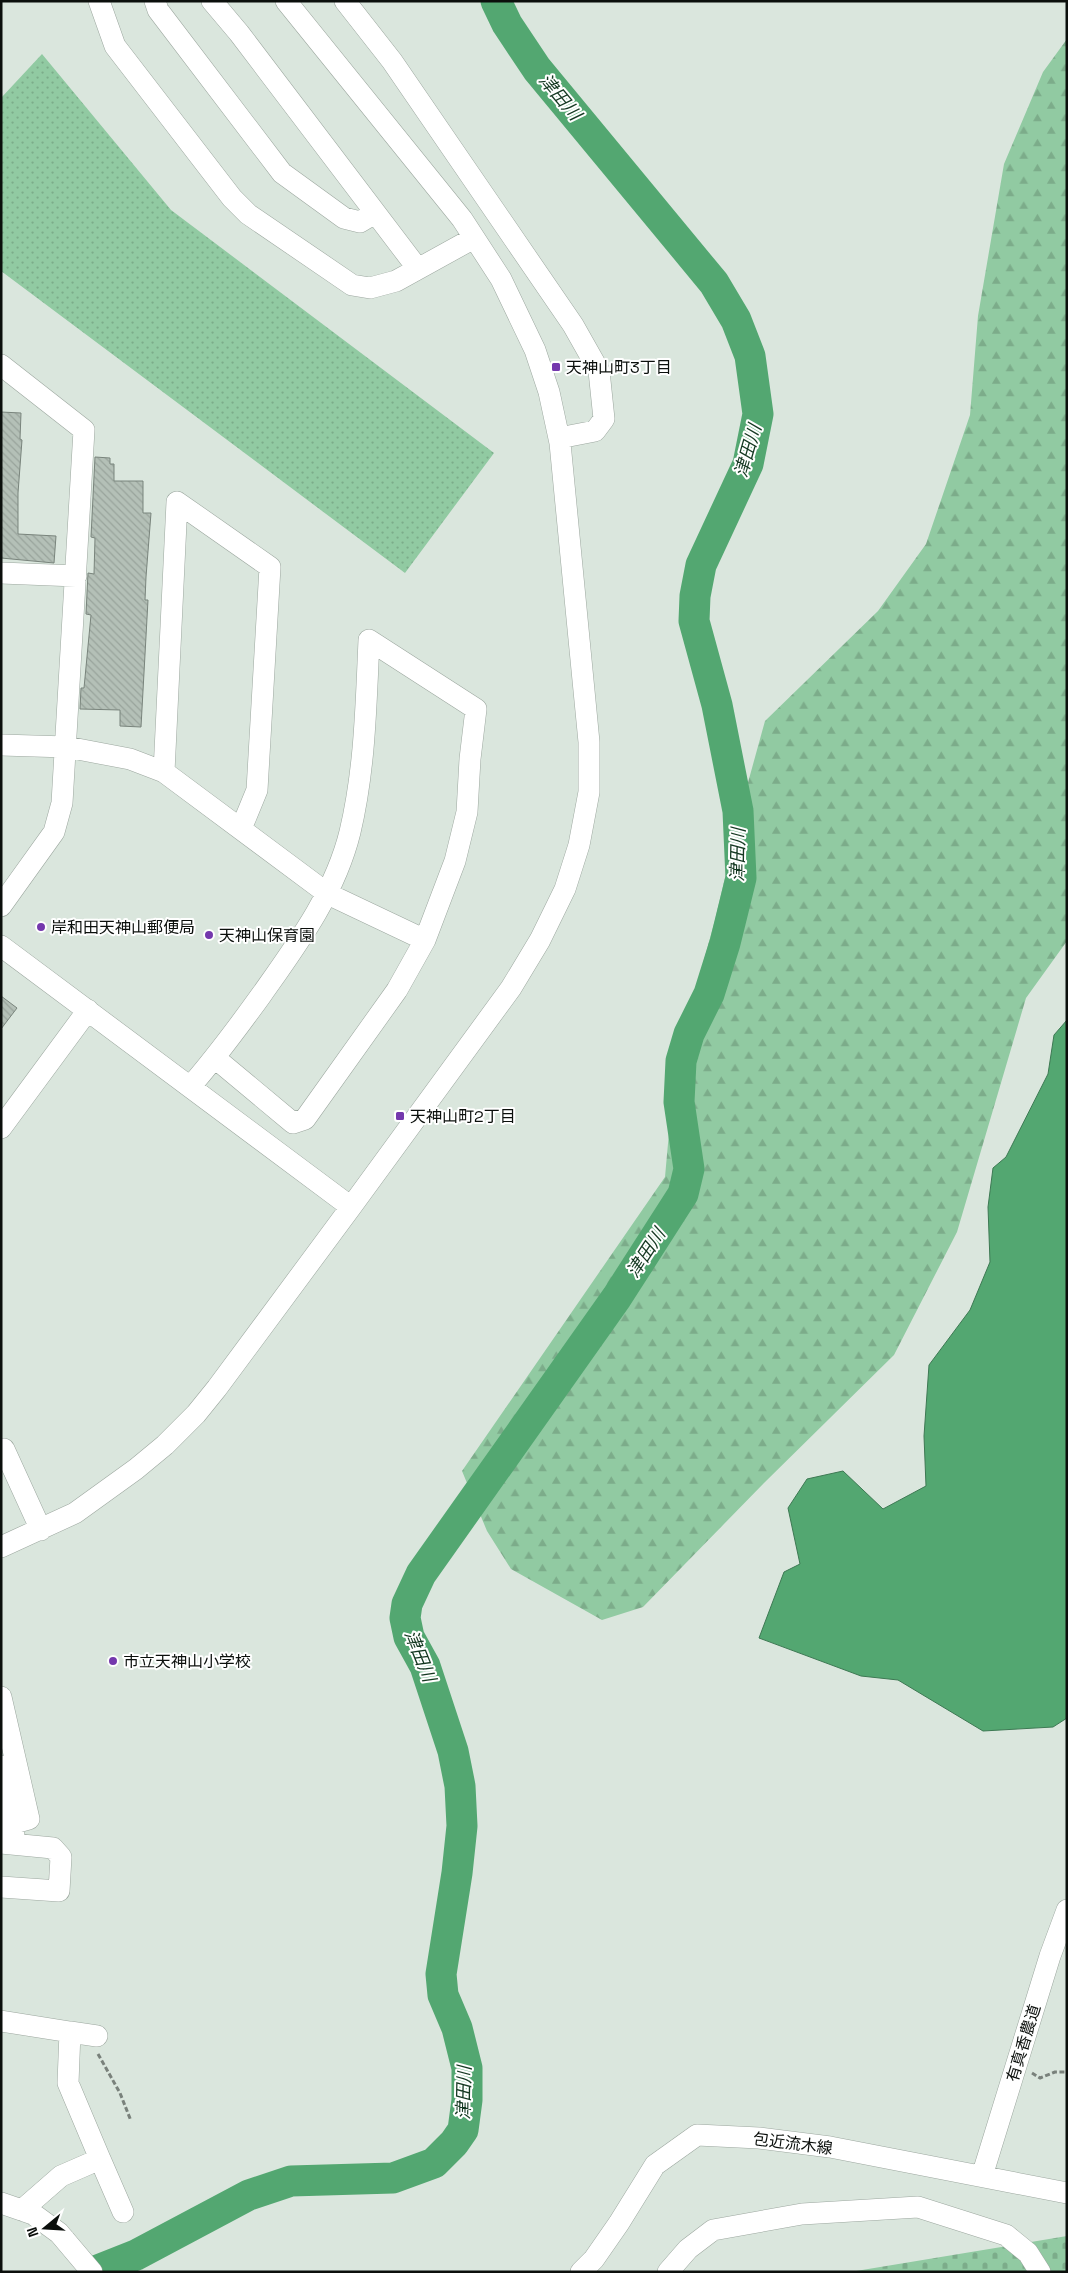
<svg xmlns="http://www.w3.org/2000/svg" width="1068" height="2273" viewBox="0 0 1068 2273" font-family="'Space Grotesk','Noto Sans JP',sans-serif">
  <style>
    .grass { fill: url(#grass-dots) }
    .forest { fill: url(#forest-firs) }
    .cemetery { fill: url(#cemetery-stones) }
    .water { fill: #53a771; stroke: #3d7953 }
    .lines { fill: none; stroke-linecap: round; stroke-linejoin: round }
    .river { stroke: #53a771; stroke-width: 31 }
    .building { fill: url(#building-back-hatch); stroke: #79847c }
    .minor-casing { stroke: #9ca79f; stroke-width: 22 }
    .path { stroke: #79817b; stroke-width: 3; stroke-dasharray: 5 2.5; stroke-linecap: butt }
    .minor { stroke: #fff; stroke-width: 21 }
    .poi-dot { fill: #7438ad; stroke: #fff; stroke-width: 2 }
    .labels { text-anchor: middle; stroke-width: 4; stroke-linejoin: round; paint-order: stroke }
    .poi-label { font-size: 16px; fill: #0b0f0c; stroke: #fff; text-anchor: start }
    .street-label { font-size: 16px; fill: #0b0f0c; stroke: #fff }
    .water-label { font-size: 18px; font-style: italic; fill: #143821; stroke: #fff }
  </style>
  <defs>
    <pattern id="grass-dots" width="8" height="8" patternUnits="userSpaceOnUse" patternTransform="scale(1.25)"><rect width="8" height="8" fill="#91caa2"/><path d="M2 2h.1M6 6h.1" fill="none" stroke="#7cac8a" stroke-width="1.8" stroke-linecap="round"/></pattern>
    <pattern id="forest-firs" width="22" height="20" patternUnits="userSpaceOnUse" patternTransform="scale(1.25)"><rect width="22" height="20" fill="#91caa2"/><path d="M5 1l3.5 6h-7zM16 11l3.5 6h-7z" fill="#7cac8a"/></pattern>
    <pattern id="cemetery-stones" width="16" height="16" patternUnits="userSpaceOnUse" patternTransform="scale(1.25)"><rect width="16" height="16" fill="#91caa2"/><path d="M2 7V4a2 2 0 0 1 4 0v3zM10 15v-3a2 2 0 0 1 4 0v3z" fill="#7cac8a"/></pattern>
    <pattern id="building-back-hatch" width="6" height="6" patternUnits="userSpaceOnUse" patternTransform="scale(1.25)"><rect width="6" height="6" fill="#b4c0b7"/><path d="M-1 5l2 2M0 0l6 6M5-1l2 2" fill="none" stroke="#99a49c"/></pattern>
  </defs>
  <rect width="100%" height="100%" fill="#dae6dd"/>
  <!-- grass -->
  <path class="grass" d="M42 54 171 210 494 453 405 573 1 271V98Z"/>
  <!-- forest -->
  <path class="forest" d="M1067 39V941L1026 998 957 1232 894 1355 764 1483 643 1607 602 1620 511 1569 487 1531 462 1471 665 1177 675 1065 715 920 744 797 765 721 878 611 926 544 970 415 978 316 1004 164 1043 72Z"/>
  <!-- cemetery -->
  <path class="cemetery" d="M1067 2236V2272H850Z"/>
  <!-- water -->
  <path class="water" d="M1067 1020V1718L1053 1727 983 1731 898 1680 861 1676 759 1638 784 1572 800 1564 788 1508 807 1479 843 1471 883 1509 926 1486 924 1436 929 1365 970 1310 990 1262 988 1207 993 1168 1006 1157 1048 1074 1054 1035Z"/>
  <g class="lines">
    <!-- river -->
    <path class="river" d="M93 2272 136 2255 249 2195 291 2181 393 2178 434 2163 454 2143 463 2130 467 2100V2068L457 2028 443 1995 441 1974 457 1873 462 1826 460 1786 453 1751 425 1666 409 1637 405 1618 407 1604 421 1574 617 1297 683 1194 689 1169 679 1102 681 1061 689 1034 709 994 725 943 741 878 738 811 717 705 694 621 695 596 701 565 748 464 758 414 750 356 736 320 714 283 537 69 507 24 496 1"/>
  </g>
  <!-- building -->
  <path class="building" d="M1 412 21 413 20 439 22 440 18 493V534L56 536 54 563 1 558Z
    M95 457 110 458V464H114V481H143V513H151L146 577 145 600H148L141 727 120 726V710L80 709 81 688H84L91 615 86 614 88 573 94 574 95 538 91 537Z
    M1 996 17 1008 1 1029Z"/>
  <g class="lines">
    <!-- minor casing -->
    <g class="minor-casing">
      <path id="minor" d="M99 1 115 46 232 198 248 214 352 285 370 288 396 281 474 238
        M155 1 158 10 282 173 344 218 360 222 375 213
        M212 1 239 33 418 269
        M345 1 392 61 573 325 599 371 604 419 595 431 559 438
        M1 365 84 430 62 803 54 832 1 906
        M177 502 270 567 257 790 241 829
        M1 573 76 576
        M1 745 67 747 130 759 164 772 328 894 425 940
        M164 772 177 502
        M1 946 351 1207
        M190 1087C216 1057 239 1026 262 994 298 943 335 893 350 832 365 769 366 705 369 640L476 709 470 759 467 812 455 861 425 940 397 990 305 1119 293 1123 215 1058
        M1 1128 88 1010
        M4 1449 41 1530
        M1 1547 75 1513 136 1469 165 1445 196 1414 217 1388 351 1207 511 988 540 940 565 889 579 845 589 792V742L560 443 549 392 535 350 501 279 462 219 286 1
        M1 1697 29 1819 1 1827
        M1 1766 14 1836
        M1 1843 53 1848 61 1857 59 1891 1 1887
        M1 2021 70 2032 68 2083 100 2159 61 2176 22 2210
        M70 2032 97 2036
        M100 2159 123 2212
        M982 2176 1050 1956 1067 1910
        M1 2203 33 2214 59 2233 92 2272
        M581 2272 594 2259 619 2223 655 2165 697 2135 759 2138 830 2147 1067 2193
        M668 2272 688 2249 713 2230 802 2214 918 2207 1006 2235 1028 2253 1040 2272"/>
    </g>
    <!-- path -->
    <path class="path" d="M98 2054 120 2093 131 2121
      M1032 2073 1040 2078 1055 2072H1067"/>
    <!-- minor -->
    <use href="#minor" class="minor"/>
  </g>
  <!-- markers -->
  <g class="poi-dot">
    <rect x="551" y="362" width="10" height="10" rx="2.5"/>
    <circle cx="41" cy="927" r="5"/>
    <circle cx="209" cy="935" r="5"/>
    <rect x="395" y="1111" width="10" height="10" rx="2.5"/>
    <circle cx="113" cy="1661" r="5"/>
  </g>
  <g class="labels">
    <!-- poi labels -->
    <g class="poi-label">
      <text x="566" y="373">天神山町3丁目</text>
      <text x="51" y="933">岸和田天神山郵便局</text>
      <text x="219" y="941">天神山保育園</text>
      <text x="410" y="1122">天神山町2丁目</text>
      <text x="123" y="1667">市立天神山小学校</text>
    </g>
    <!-- street labels -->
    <g class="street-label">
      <text transform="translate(1023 2043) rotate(-73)" y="6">有真香農道</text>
      <text transform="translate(793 2143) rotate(7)" y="6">包近流木線</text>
    </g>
    <!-- water labels -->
    <g class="water-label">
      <text transform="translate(560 97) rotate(50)" y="6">津田川</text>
      <text transform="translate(748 451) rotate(-74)" y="6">津田川</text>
      <text transform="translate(738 855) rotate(-89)" y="6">津田川</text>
      <text transform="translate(646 1253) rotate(-57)" y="6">津田川</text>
      <text transform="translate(420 1656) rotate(68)" y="6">津田川</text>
      <text transform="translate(464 2093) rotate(-89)" y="6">津田川</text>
    </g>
  </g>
  <!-- border -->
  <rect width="1068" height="2273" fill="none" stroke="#0b0f0c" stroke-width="5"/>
  <!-- north arrow -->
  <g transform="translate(45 2228) rotate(252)" stroke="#ffffff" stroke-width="4" paint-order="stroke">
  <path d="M0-4L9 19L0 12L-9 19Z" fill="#0b0f0c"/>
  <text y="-8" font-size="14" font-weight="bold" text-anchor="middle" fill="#0b0f0c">N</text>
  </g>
</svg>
